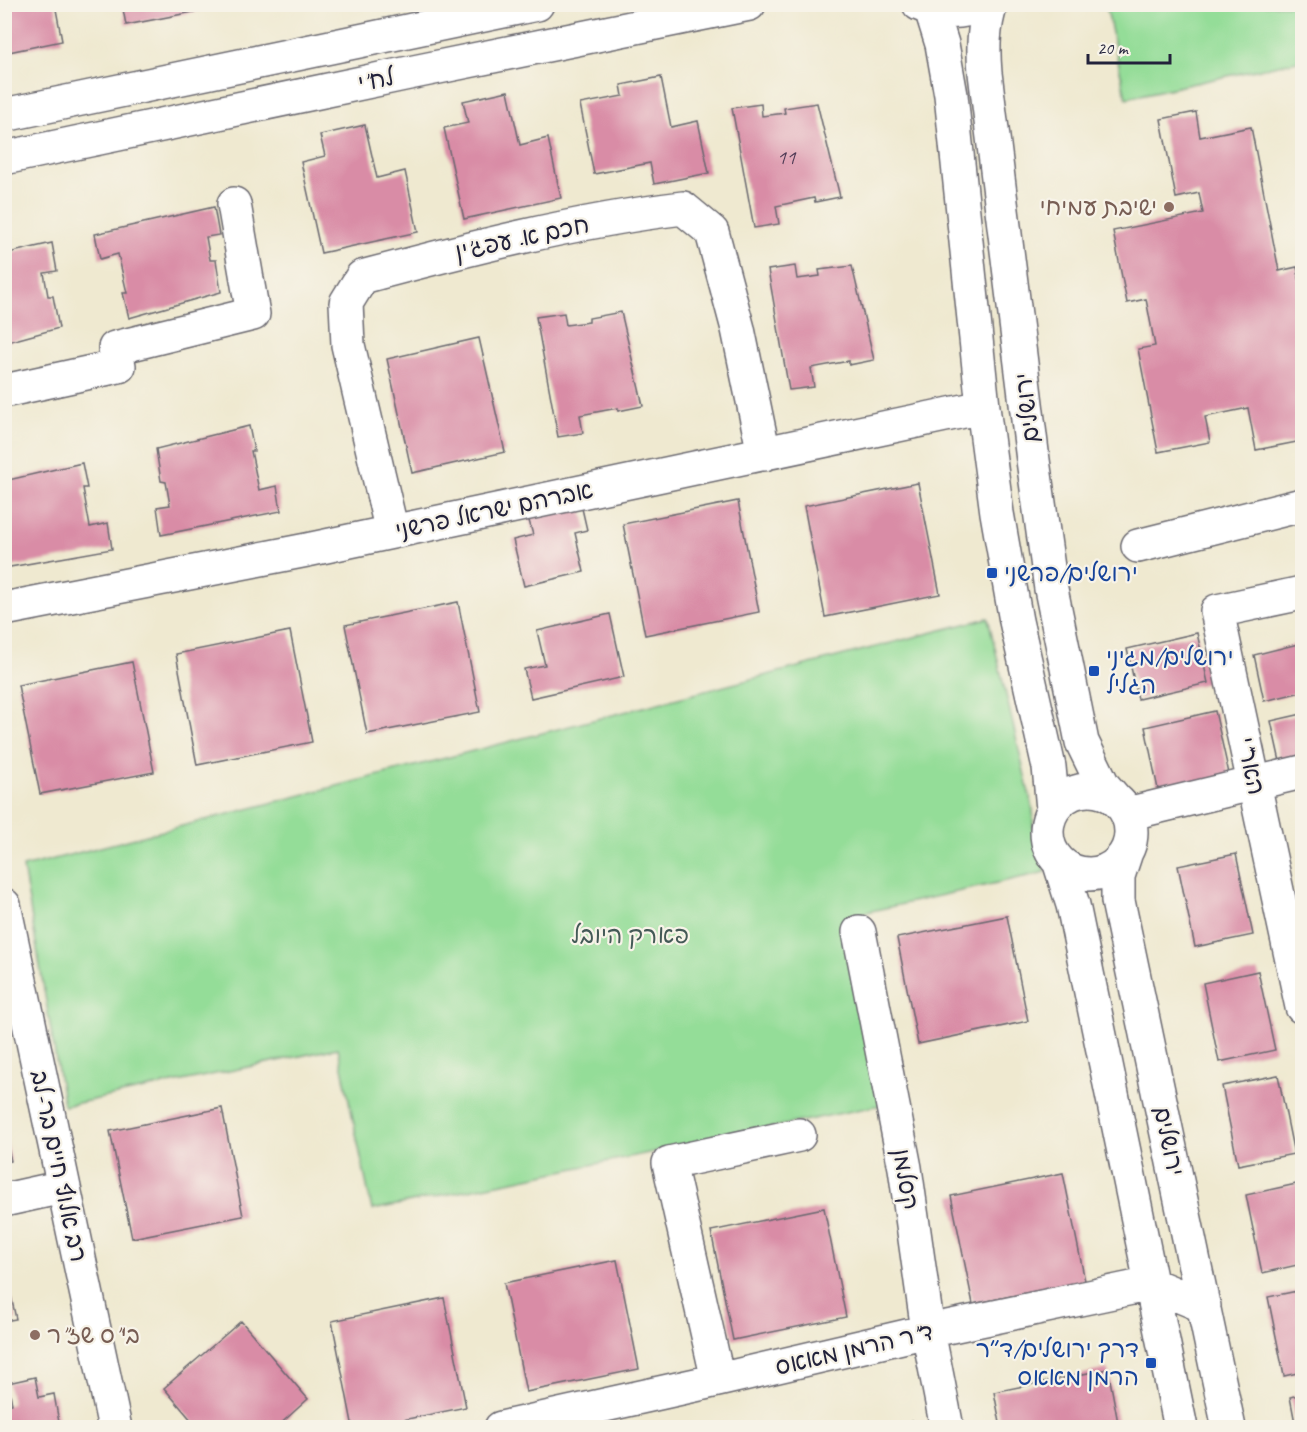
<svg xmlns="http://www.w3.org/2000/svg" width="1307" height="1432" viewBox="0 0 1307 1432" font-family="Caveat,'Playpen Sans Hebrew',sans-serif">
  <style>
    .green { fill: #94dd98; stroke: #5b806a; stroke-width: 1.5 }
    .building { fill: #d98ca6 }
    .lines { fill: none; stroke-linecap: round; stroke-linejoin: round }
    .minor-casing { stroke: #6a686f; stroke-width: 36 }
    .minor { stroke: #fff; stroke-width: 33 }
    .education-dot { fill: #8d6e63; stroke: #f7f3e8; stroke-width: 2 }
    .transit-dot { fill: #1a4fb4; stroke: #f7f3e8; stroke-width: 2 }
    .labels { text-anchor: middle; stroke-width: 4.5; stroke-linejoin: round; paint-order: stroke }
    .number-label { font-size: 21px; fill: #503c56 }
    .street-label { font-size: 24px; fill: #22223b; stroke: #f7f3e8 }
    .education-label { font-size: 24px; fill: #785e54; stroke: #f7f3e8; text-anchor: end }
    .transit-label { font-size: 24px; fill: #164399; stroke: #f7f3e8; text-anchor: start }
    .park-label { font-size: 24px; fill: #445a57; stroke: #f7f3e8 }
  </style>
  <rect width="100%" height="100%" fill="#f7f3e8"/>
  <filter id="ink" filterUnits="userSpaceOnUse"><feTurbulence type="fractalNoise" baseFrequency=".0167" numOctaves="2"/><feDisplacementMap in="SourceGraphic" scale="12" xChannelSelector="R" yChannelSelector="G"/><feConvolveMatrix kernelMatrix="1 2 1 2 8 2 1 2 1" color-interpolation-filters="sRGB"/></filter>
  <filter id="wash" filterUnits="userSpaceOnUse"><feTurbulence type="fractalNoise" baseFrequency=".008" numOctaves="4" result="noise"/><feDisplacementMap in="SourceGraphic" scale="24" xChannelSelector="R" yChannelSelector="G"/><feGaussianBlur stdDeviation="1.35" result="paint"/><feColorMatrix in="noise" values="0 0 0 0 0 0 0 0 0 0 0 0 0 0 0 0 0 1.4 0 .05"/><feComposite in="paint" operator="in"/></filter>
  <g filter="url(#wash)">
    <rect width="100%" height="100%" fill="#efe9d0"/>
    <!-- green -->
    <path class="green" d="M1106 5H1302V60L1126 98Z
      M988 618 1033 810V837L1046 872 849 916 886 1104 372 1210 338 1048 64 1106 23 867Z"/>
    <g id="blocks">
      <!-- building -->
      <path class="building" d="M4 4H55L62 41 4 53Z
        M122 4H223L224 6 126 25Z
        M661 77 671 127 698 121 709 173 654 184 650 163 594 174 580 104 623 96 621 85Z
        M508 91 520 145 548 138 561 198 464 219 444 128 468 123 463 101Z
        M817 103 840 197 815 202 814 198 776 206 779 224 754 228 732 108 761 104 762 116 785 113 784 108Z
        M1196 112 1200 137 1251 127 1279 271 1297 267 1302 294V441L1256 450 1248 408 1205 417 1210 442 1158 452 1138 349 1155 346 1146 299 1127 303 1113 231 1203 213 1199 193 1176 198 1161 119Z
        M365 125 377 178 405 171 418 232 321 253 301 162 325 156 320 135Z
        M214 207 219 235 206 237 210 260H216L221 292 129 318 123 293H127L118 254 100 259 95 234Z
        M52 243 57 271 44 273 48 296H53L59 328 4 343V254Z
        M795 266 797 279 820 276 819 270 852 266 874 360 849 365V361L811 368 814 387 789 390 768 270Z
        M621 312 643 406 618 411V408L580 415 583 433 558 437 536 317 564 313 566 325 589 322V318Z
        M479 338 505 452 412 473 387 359Z
        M249 426 254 451H251L259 490 277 486 281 511 161 535 157 507 170 505 166 482 161 481 156 449Z
        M82 463 87 488H83L90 527 108 523 112 549 4 568V481Z
        M918 483 940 594 825 617 804 506Z
        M738 501 759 612 645 635 623 524Z
        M581 504 587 530 575 533 584 572 524 586 513 540 533 535 528 517Z
        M458 602 480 712 367 734 345 625Z
        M610 614 624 677 531 698 524 669 545 665 537 631Z
        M290 631 312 742 197 765 176 654Z
        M1197 633 1208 683 1138 699 1127 649Z
        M1302 643V692L1264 701 1254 655Z
        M132 662 154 772 40 794 18 685Z
        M1215 711 1230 778 1159 794 1145 727Z
        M1302 714V761L1281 766 1271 721Z
        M1236 854 1253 935 1195 947 1178 866Z
        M1007 916 1028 1021 918 1044 897 938Z
        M1258 971 1275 1050 1219 1062 1203 983Z
        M1278 1075 1294 1154 1238 1165 1222 1086Z
        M222 1108 243 1216 132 1238 110 1131Z
        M4 1132 11 1161 4 1163Z
        M1063 1173 1085 1281 973 1304 951 1196Z
        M1301 1183 1302 1264 1262 1273 1246 1195Z
        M824 1208 846 1317 733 1340 711 1231Z
        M617 1260 639 1369 526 1392 504 1283Z
        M1302 1290V1372L1284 1376 1268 1297Z
        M10 1291 16 1319 4 1321V1292Z
        M444 1298 466 1407 364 1428H353L332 1321Z
        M241 1321 308 1399 276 1428H198L164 1388Z
        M1108 1369 1119 1428H1001L994 1392Z
        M35 1377 39 1397 54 1394 60 1428H4V1406L12 1404 8 1383Z
        M1302 1394V1428H1296L1290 1397Z
        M914 1421 915 1428H887V1427Z"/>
    </g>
  </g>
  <g filter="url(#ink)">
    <use href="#blocks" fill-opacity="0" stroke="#6a686f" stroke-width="1.5"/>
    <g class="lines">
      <!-- minor casing -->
      <g class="minor-casing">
        <path id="minor" d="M919 4C941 14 962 14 984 4
          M991 4C983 28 983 49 985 73L1033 460 1051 589 1082 742 1103 785 1117 801
          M931 9 942 44 951 95 983 407 997 513 1016 621 1049 767 1053 809
          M4 115 537 4
          M4 158 409 73 749 4
          M4 391 119 366 115 348 253 314 234 204
          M392 532 348 345 346 303 362 277C467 249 575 221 683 208L712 232 738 329 764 454
          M1138 546 1302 505
          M1302 593 1217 611 1302 1007
          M4 609 307 550 983 407
          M1047 832a42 42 0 1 1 84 0a42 42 0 1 1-84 0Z
          M1127 814 1302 772
          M1125 855 1118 876V901L1229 1428
          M1060 864 1073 905 1181 1428
          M4 905 115 1428
          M859 932 905 1168 928 1331 947 1428
          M4 1200 63 1187
          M718 1380 669 1163 799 1135
          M501 1428 718 1380 928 1331 1151 1284 1204 1306"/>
      </g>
      <!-- minor -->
      <use href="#minor" class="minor"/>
    </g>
  </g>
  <!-- markers -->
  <g class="education-dot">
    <circle cx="1169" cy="207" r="6"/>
    <circle cx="35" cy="1335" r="6"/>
  </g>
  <g class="transit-dot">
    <rect x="986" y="567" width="12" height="12" rx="3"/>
    <rect x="1088" y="665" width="12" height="12" rx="3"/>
    <rect x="1145" y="1357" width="12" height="12" rx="3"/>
  </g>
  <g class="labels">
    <!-- number labels -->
    <g class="number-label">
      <text x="786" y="164">11</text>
    </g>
    <!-- street labels -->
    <g class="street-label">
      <text transform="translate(376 80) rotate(-12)" y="8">לח"י</text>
      <text transform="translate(522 238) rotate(-12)" y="8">חכם א. עפג'ין</text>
      <text transform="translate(1027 408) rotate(-97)" y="8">ירושלים</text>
      <text transform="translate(494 510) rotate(-12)" y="8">אברהם ישראל פרשני</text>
      <text transform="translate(1251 766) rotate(78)" y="8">האר"י</text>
      <text transform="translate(1169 1141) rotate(78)" y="8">ירושלים</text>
      <text transform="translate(59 1166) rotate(78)" y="8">רב אלוף חיים בר-לב</text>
      <text transform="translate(906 1179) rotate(81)" y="8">קסלמן</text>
      <text transform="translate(854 1349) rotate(-13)" y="8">ד"ר הרמן מאאס</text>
    </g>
    <!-- education labels -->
    <g class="education-label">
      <text x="1157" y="215">ישיבת עמיחי</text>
      <text x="47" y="1343" text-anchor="start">בי"ס שז"ר</text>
    </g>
    <!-- transit labels -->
    <g class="transit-label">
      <text x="1004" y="581">ירושלים/פרשני</text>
      <text x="1106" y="665">ירושלים/מגיני<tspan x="1106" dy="28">הגליל</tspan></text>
      <text x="1139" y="1357" text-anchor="end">דרך ירושלים/ד״ר<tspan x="1139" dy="28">הרמן מאאס</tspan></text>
    </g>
    <!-- park labels -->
    <g class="park-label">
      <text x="630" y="943">פארק היובל</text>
    </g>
  </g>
  <!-- margin -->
  <rect width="1307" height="1432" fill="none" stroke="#f7f3e8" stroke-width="24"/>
  <!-- scale -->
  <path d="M1088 54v9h82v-9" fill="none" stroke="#22223b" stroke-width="3"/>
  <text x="1097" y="54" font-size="18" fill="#22223b" stroke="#f7f3e8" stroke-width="4.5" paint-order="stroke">20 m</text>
</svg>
